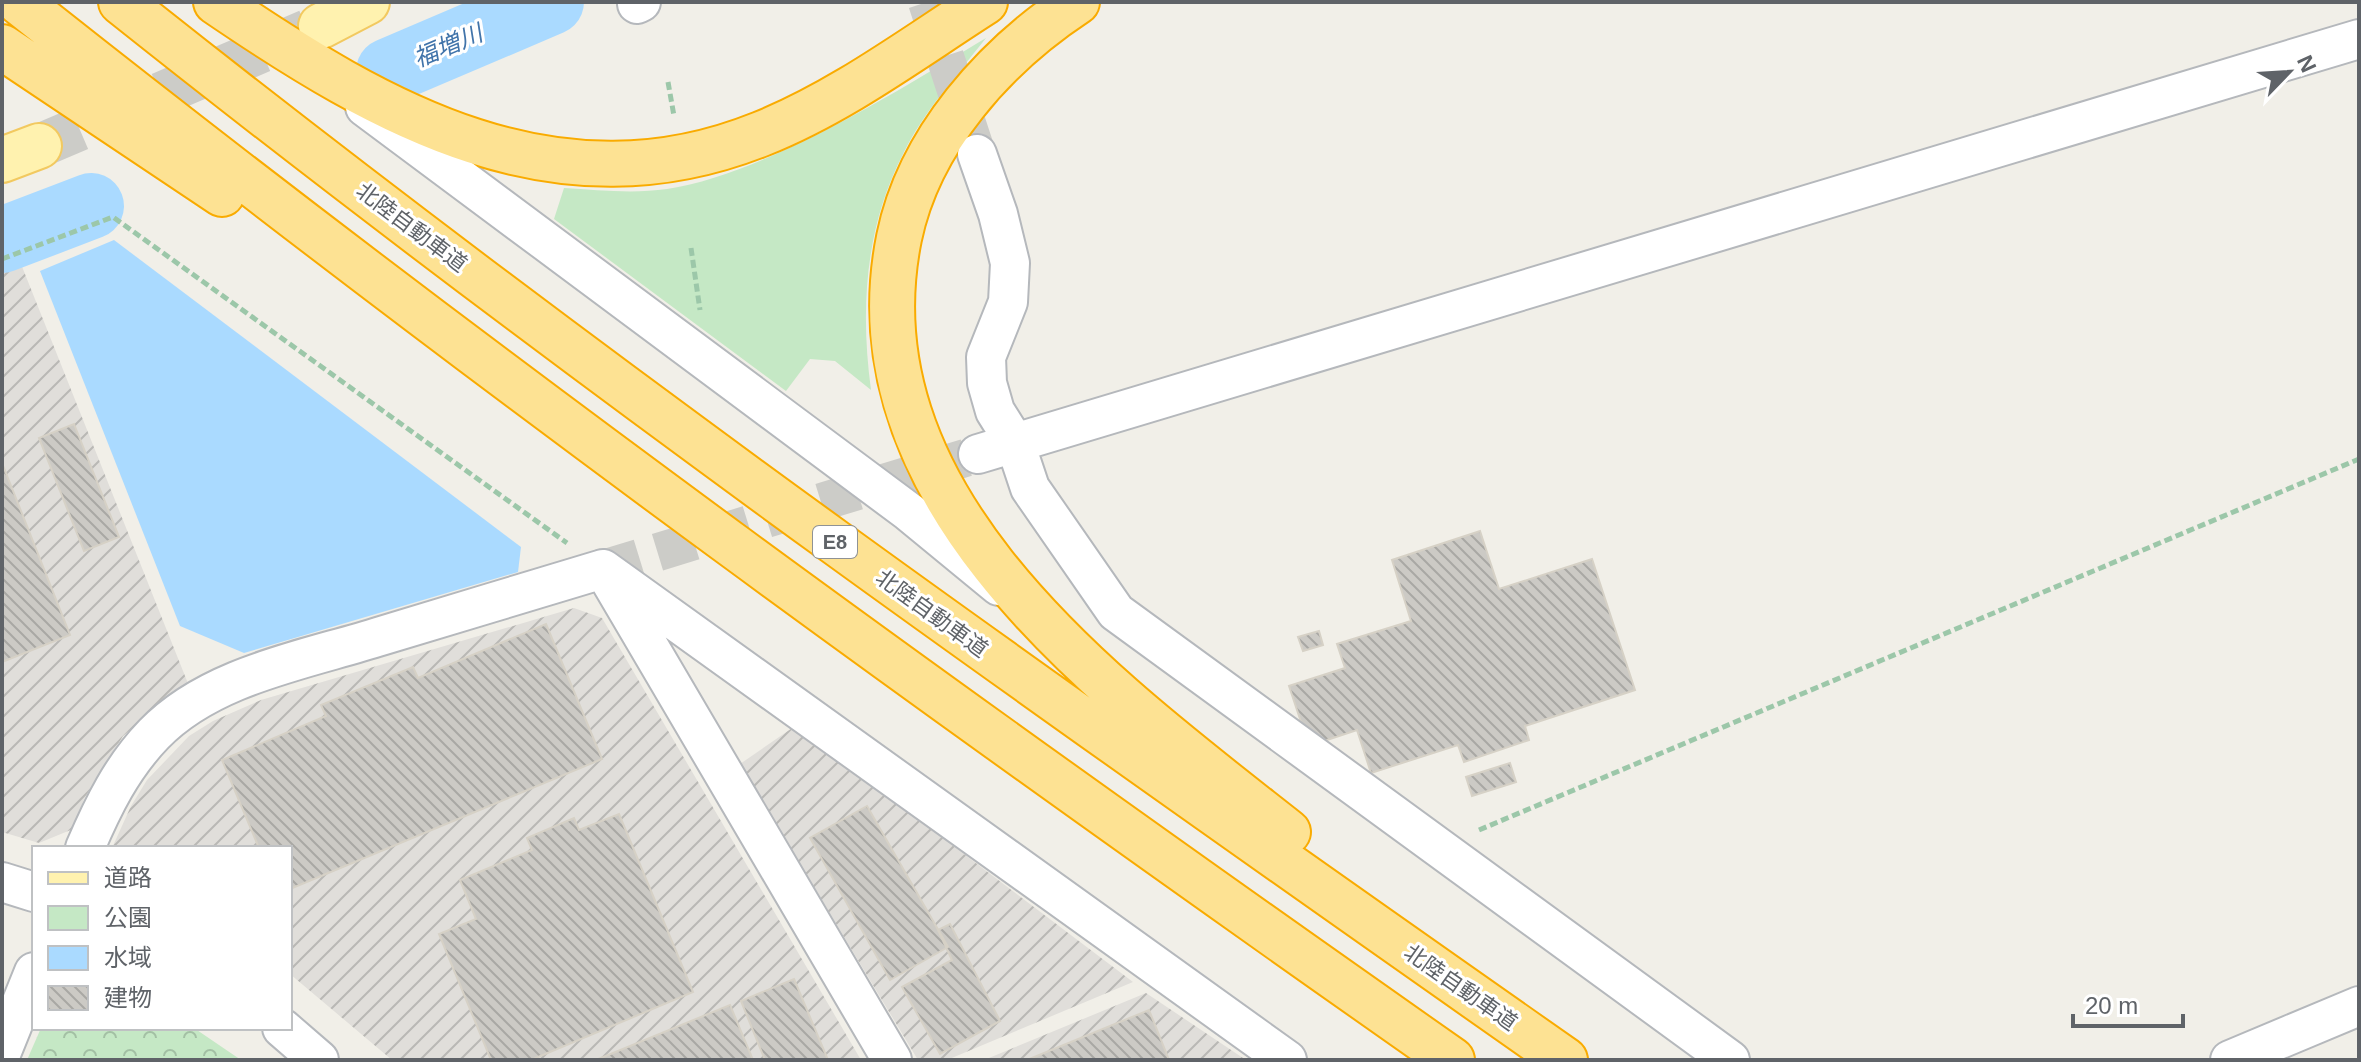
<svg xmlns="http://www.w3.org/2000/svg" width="2361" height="1062" viewBox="0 0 2361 1062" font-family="Helvetica,'Noto Sans JP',sans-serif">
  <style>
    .industrial { fill: url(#industrial-furrows) }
    .green { fill: #c5e8c5 }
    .forest { fill: url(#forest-crowns) }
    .water { fill: #aadaff }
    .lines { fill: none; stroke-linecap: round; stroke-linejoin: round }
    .river { stroke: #aadaff; stroke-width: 66 }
    .building { fill: url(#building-back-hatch); stroke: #d6d1c6; stroke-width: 2 }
    .minor-tunnel { stroke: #ccccc8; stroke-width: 38; stroke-dasharray: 38 19; stroke-linecap: butt }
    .major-tunnel { stroke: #ccccc8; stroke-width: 44; stroke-dasharray: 44 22; stroke-linecap: butt }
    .minor-casing { stroke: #b5b8bc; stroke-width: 42 }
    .major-casing { stroke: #f2c960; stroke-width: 48 }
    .highway-casing { stroke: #f9ab00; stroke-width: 48 }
    .path { stroke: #9cc7a9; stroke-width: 5; stroke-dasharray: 8 4; stroke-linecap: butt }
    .minor { stroke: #fff; stroke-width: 38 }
    .major { stroke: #fff2af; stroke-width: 44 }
    .highway { stroke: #fde293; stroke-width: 44 }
    .labels { text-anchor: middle; stroke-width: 6; stroke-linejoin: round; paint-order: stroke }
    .shield { fill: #fff; stroke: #8f9295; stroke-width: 2 }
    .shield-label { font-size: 20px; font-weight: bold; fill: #5f6368 }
    .street-label { font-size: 22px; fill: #5f6368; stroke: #fff }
    .water-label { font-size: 24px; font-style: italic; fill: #4174aa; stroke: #fff }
  </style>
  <defs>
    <pattern id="industrial-furrows" width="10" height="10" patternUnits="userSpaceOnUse" patternTransform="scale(2)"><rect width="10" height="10" fill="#e0deda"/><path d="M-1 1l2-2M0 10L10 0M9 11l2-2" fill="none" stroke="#b9b8b5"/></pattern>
    <pattern id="forest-crowns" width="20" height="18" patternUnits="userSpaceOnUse" patternTransform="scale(2)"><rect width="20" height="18" fill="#c5e8c5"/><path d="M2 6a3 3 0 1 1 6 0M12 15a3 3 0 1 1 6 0" fill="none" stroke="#a3c0a4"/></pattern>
    <pattern id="building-back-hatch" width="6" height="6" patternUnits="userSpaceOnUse" patternTransform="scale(2)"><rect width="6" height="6" fill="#cccac5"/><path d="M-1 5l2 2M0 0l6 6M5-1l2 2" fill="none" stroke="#a9a8a4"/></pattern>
  </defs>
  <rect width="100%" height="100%" fill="#f1efe8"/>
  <!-- industrial -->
  <path class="industrial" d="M21 264 189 686 166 698 123 736 84 799 73 829 39 843 2 832V271Z
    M574 608 602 618 861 1060H392L290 974V848H112L131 806 147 780 189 736 213 721 261 700Z
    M795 726 1133 982 947 1060H918L740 764Z
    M1146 993 1246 1060H984Z"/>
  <!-- green -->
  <path class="green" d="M986 38C957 75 925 110 904 152 865 227 860 308 871 390L835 361 810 359 786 391 554 219 564 188C598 190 633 194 667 189 766 174 899 90 986 38Z"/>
  <!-- forest -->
  <path class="forest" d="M41 1028H194L241 1060H27Z"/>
  <!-- water -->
  <path class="water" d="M114 240 521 547 518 572 244 653 180 626 40 271Z"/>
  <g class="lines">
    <!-- river -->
    <path class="river" d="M389 71 551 2
      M2 240 91 206"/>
  </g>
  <!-- building -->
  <path class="building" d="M74 424 119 537 84 551 39 438Z
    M2 463 70 635 2 662Z
    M1480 531 1499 589 1592 559 1635 690 1525 726 1529 740 1464 762 1458 745 1371 773 1357 730 1309 746 1289 686 1345 668 1337 644 1411 621 1392 560Z
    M546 624 602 759 290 889V848H259L222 760 326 716 321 705 413 667 418 678Z
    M1319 631 1323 645 1303 651 1298 637Z
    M1510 763 1516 782 1472 796 1466 777Z
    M867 806 948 947 890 980 810 838Z
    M619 814 693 992 531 1060H491L439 934 476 919 460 880 532 850 527 838 574 818 579 830Z
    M950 924 1000 1021 940 1054 902 987 952 960 938 930Z
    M794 979 828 1060H765L741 1001Z
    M730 1005 753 1060H596Z
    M1149 1010 1169 1060H1027Z"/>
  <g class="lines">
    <!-- minor-tunnel -->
    <path class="minor-tunnel" d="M927 2 977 154
      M603 569 978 454"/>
    <!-- major-tunnel -->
    <path class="major-tunnel" d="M39 146 308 31"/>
    <!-- minor casing -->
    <g class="minor-casing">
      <path id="minor" d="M637 4 641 2
        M365 107 909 512 999 586
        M977 154 998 214 1010 263 1008 302 986 357 987 383 995 411 1015 443 1030 488 1116 612 1730 1060
        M978 454 2359 39
        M603 569 1287 1060
        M611 582 892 1060
        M85 848C103 806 122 767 154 734 211 675 305 660 381 636 455 614 529 591 603 569
        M2 882 34 892
        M282 1028 319 1060
        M2 1051 34 972
        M2230 1060 2359 1006"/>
    </g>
    <!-- major casing -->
    <g class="major-casing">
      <path id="major" d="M321 26 367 2
        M2 160 39 146"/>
    </g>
    <!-- highway casing -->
    <g class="highway-casing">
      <path id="highway" d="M19 2C484 371 966 719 1452 1060
        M121 2C588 374 1076 717 1565 1060
        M216 2C382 115 557 216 761 134 841 102 913 48 985 2
        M1077 2C995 56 919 140 899 238 846 501 1108 690 1288 832
        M2 47 222 194"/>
    </g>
    <!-- path -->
    <path class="path" d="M668 82 674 116
      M691 248 700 310
      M2 259 113 217 567 543
      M1479 830 2359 459"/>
    <!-- minor -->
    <use href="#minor" class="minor"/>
    <!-- major -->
    <use href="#major" class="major"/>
    <!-- highway -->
    <use href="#highway" class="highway"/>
  </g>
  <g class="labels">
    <!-- shield labels -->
    <rect class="shield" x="813" y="526" width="44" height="32" rx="6"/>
    <g class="shield-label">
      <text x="835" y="549">E8</text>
    </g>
    <!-- street labels -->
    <g class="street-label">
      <text transform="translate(412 227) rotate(37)" y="8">北陸自動車道</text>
      <text transform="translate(932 613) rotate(36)" y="8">北陸自動車道</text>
      <text transform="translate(1461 987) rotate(35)" y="8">北陸自動車道</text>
    </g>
    <!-- water labels -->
    <g class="water-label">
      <text transform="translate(448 46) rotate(-23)" y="8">福増川</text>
    </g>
  </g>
  <!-- border -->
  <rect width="2361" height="1062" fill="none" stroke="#5f6368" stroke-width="8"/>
  <!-- legend -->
  <rect x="32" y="846" width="260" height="184" fill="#ffffff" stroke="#bfc1c3" stroke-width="2"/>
  <rect x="48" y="872" width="40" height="12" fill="#fff2af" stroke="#bfc1c3" stroke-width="2"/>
  <text x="104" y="886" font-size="24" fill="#5f6368">道路</text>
  <rect x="48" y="906" width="40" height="24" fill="#c5e8c5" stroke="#bfc1c3" stroke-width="2"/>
  <text x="104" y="926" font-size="24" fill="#5f6368">公園</text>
  <rect x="48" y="946" width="40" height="24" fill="#aadaff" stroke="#bfc1c3" stroke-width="2"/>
  <text x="104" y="966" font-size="24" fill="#5f6368">水域</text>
  <rect x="48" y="986" width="40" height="24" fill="url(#building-back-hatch)" stroke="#bfc1c3" stroke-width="2"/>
  <text x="104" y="1006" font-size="24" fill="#5f6368">建物</text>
  <!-- north arrow -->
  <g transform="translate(2289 72) rotate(65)" stroke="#ffffff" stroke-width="6" paint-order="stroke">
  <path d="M0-6L14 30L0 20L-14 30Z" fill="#5f6368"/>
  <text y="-12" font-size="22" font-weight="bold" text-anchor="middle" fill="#5f6368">N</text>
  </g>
  <!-- scale -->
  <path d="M2073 1014v12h110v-12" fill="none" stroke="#5f6368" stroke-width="4"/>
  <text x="2085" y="1014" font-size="24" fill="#5f6368" stroke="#ffffff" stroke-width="6" paint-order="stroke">20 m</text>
</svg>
